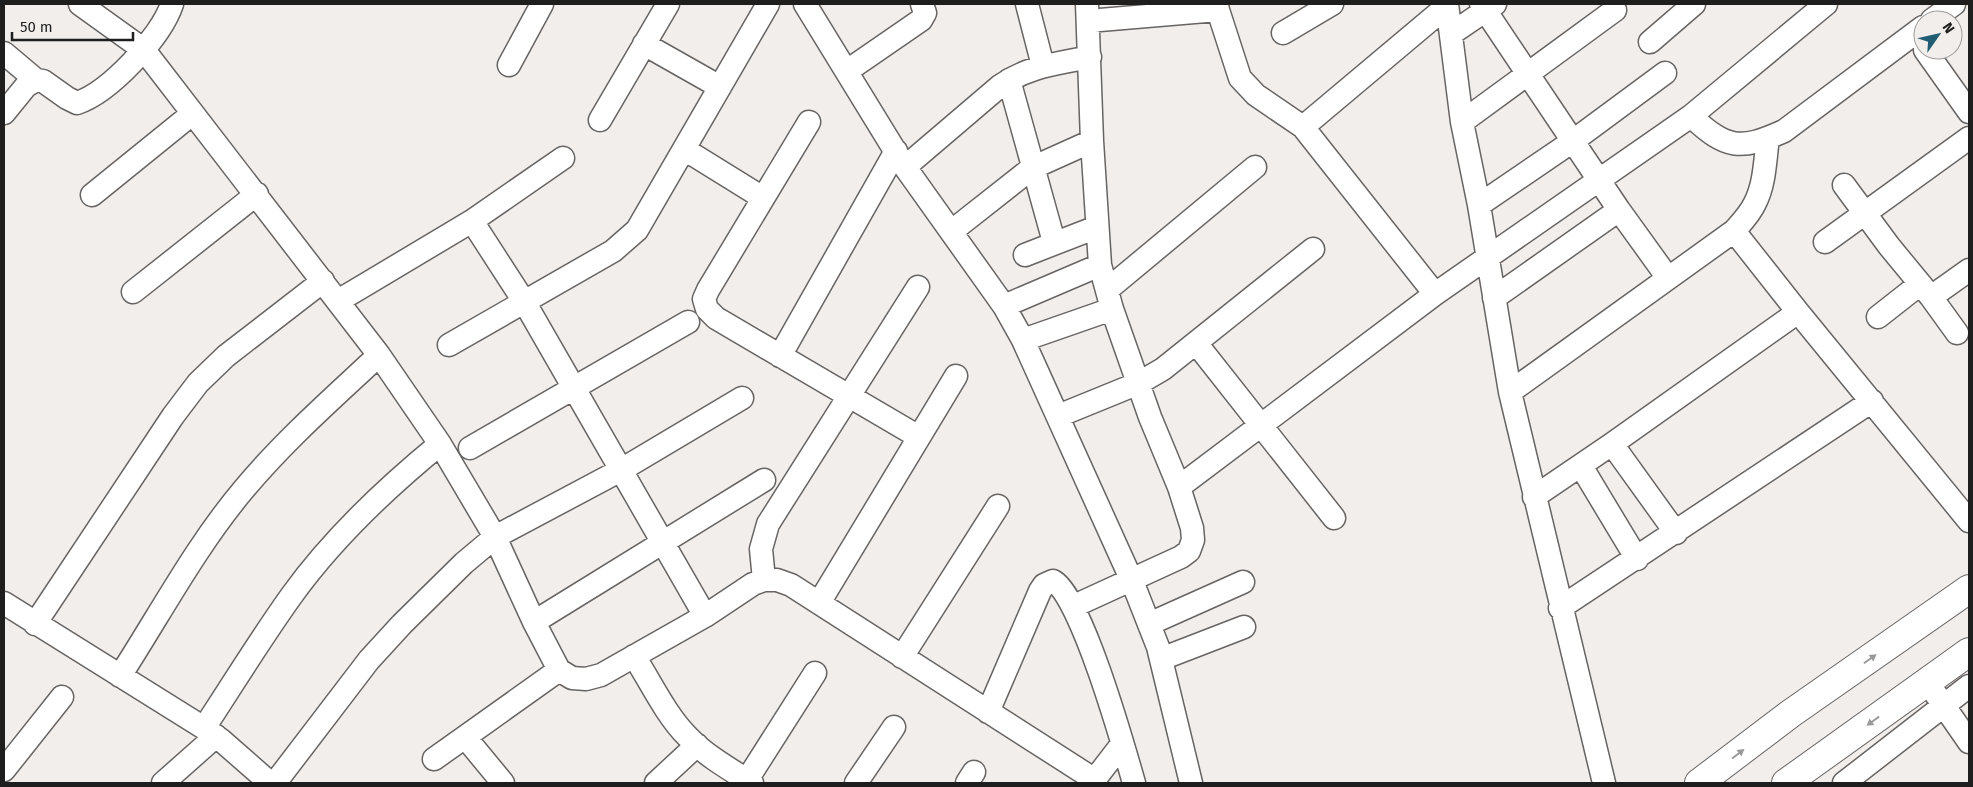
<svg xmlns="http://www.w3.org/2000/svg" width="1973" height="787" viewBox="0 0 1973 787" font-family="'Fira Sans',sans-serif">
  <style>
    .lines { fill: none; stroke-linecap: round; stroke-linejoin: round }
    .minor-casing { stroke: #676462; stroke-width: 25 }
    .highway-casing { stroke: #676462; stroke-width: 30 }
    .minor { stroke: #fff; stroke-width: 22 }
    .highway { stroke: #fff; stroke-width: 28 }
    .oneway { fill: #9a9a9a }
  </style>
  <rect width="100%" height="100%" fill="#f1eeec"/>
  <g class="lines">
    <!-- minor casing -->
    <g class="minor-casing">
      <path id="minor" d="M80 4 144 50 379 355 440 444 495 537 534 622 559 670 572 678 586 679 601 675 705 616 753 584 764 580H777L791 585 1095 780
        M805 4 905 167 1004 306 1023 340 1132 581 1158 647 1191 783
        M1027 4 1043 66
        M1217 4 1218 10 1240 78 1256 95 1303 127 1435 294
        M1447 4 1462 122 1479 205 1510 392 1604 783
        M1481 4 1619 210 1668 278
        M1932 20 1954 4
        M1088 21 1218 10
        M1283 33 1332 4
        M1451 34 1495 4
        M1650 42 1694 4
        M644 44 720 87
        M1925 50 1969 112
        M4 53 36 80 43 81 67 98 77 103C110 92 161 37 172 4
        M509 65 542 4
        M847 71 921 20 925 13 922 4
        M1009 80 1054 242
        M4 113 26 86 36 80
        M1691 116C1726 149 1740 151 1784 131L1923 27
        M600 120 668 4
        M809 122 708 290 704 299 707 309 716 318 919 437
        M1462 122 1615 10
        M1303 127 1447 6
        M684 149 763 198
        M905 167 1000 86C1029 66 1056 64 1090 57
        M1844 185 1889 246 1931 297 1957 333
        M92 195 192 114
        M1479 205 1573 141 1665 73
        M472 221 525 303 705 616
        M952 231 1032 168 1092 141
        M1734 231 1798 312 1969 521
        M1825 242 1969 138
        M1025 255 1097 227
        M1107 290 1255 167
        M133 292 257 194
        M1931 297 1969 270
        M1494 298 1619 210
        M338 301 472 221 563 158
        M1004 306 1100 265
        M1878 317 1920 284
        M1023 340 1112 309
        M1196 343 1334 518
        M449 345 613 251 637 230 768 4
        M780 356 896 151
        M1510 392 1734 231C1742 222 1750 214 1755 203 1765 184 1765 159 1768 138
        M1058 416 1139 383 1163 369 1313 249
        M1612 444 1676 533
        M470 448 688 322
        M1581 466 1637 559
        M1179 487 1435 294 1691 116 1826 4
        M1534 497 1612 444 1798 312
        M764 580 761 549 768 524 918 287
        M4 603 204 728 221 740 270 783
        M819 603 956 376
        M1074 606 1181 557 1189 551 1193 540 1192 528 1179 487 1150 417 1112 309 1100 265 1092 141 1087 4
        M1560 608 1872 401
        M534 622 764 480
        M35 624 173 416 198 383 226 356 323 281
        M1149 624 1243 582
        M634 656C650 681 666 715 687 736 705 755 729 769 752 783
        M902 657 998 506
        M1161 659 1244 627
        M120 676C160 614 196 546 244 489 285 440 333 398 379 355
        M1935 693 1969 742
        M988 712 1040 591 1044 585 1053 581C1081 595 1124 748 1134 783
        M204 728C233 684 261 638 292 595 333 538 385 489 440 444
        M434 759 465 737
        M4 770 62 697
        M163 783 216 736
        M275 783 369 660 402 624 464 563 495 537 621 470 742 398
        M503 783 465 737 559 670
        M656 783 697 745
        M745 783 815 673
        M856 783 894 727
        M967 783 974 772
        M1092 783 1122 744
        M1844 783 1969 686"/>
    </g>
    <!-- highway casing -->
    <g class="highway-casing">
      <path id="highway" d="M1699 783 1790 714 1969 589
        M1786 783 1969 652"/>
    </g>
    <!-- minor -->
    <use href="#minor" class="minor"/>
    <!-- highway -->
    <use href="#highway" class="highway"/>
  </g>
  <!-- one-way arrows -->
  <defs><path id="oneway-solid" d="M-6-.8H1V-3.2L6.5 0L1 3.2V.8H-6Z" transform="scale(1.25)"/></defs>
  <g class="oneway">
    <use href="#oneway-solid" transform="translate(1870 659) rotate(-35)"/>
    <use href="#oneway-solid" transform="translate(1873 721) rotate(144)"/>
    <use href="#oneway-solid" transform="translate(1738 754) rotate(-37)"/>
  </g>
  <!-- border -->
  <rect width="1973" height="787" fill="none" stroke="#1f1e1e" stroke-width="10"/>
  <!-- north arrow -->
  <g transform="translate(1938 35) rotate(56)"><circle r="24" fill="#f1eeec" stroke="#9d9b9a"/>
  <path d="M0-4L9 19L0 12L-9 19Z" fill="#215d75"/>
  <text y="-8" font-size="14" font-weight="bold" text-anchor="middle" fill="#1f1e1e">N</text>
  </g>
  <!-- scale -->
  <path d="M12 32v8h121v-8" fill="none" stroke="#1f1e1e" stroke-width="2.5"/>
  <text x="20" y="32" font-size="15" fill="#1f1e1e" stroke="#f1eeec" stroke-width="4" paint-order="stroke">50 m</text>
</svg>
